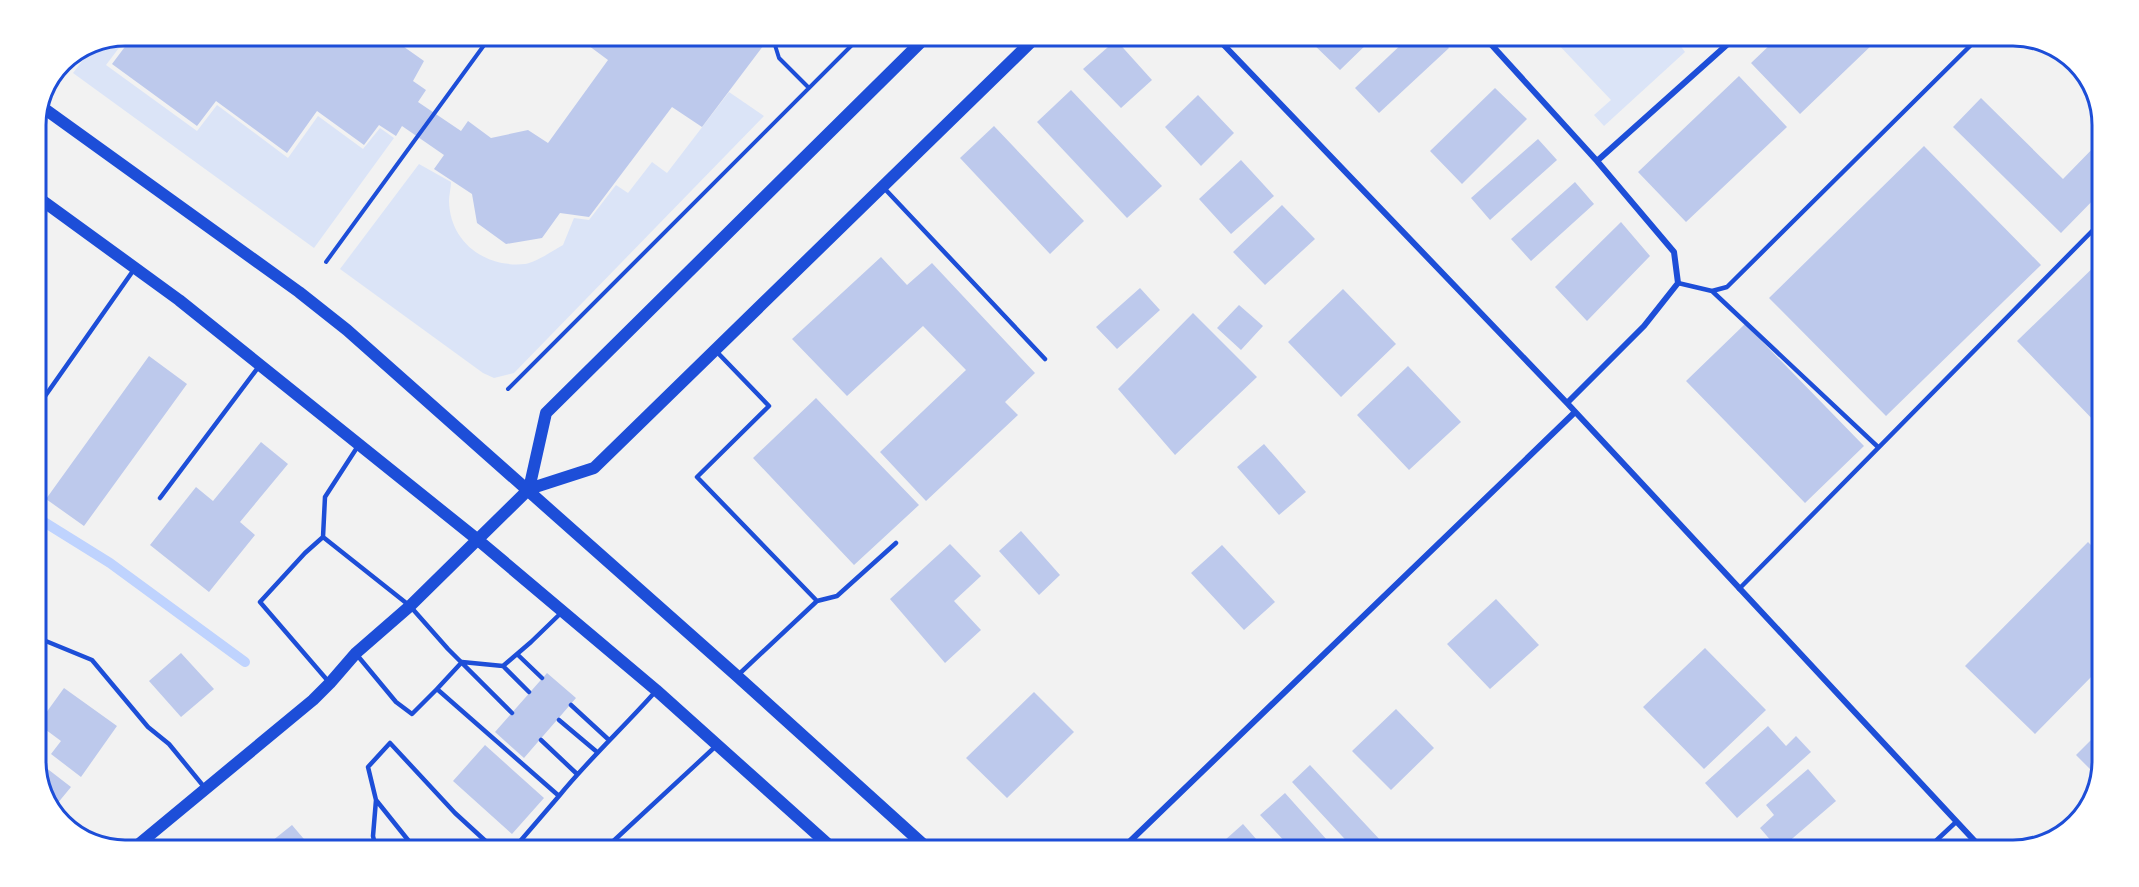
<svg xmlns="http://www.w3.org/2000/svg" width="2139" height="887" viewBox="0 0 2139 887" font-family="Montserrat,sans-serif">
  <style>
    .green { fill: #dbe4f7 }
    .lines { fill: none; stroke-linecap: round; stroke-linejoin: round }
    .stream { stroke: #bfd3fe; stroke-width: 10 }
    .building { fill: #bdc9ec }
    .path { stroke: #1d4ed8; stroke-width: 4 }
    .service { stroke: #1d4ed8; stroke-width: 4.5 }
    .minor { stroke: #1d4ed8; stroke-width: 6 }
    .secondary { stroke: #1d4ed8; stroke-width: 12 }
    .rim { fill: none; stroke: #1d4ed8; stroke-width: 3 }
  </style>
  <rect width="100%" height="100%" fill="#f2f2f2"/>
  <!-- green -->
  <path class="green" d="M126 36H128L106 65 197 131 217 105 288 158 318 116 363 149 380 128 394 138 314 248 73 73 90 51Z
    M1555 41H1677L1685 52 1604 126 1594 115 1611 100Z
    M729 92 764 116 514 373 494 378 483 373 340 269 419 164 451 182C451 188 449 195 449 201 450 243 486 268 525 264 537 262 552 251 563 245L574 218 589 220 616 185 628 193 652 162 667 173Z"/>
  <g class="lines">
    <!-- stream -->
    <path class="stream" d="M36 517 110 563 245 662"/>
  </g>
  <!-- building -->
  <path class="building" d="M133 36 390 37 424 61 413 81 426 90 418 102 461 131 468 121 491 138 528 130 548 143 608 60 581 40 582 38H769L702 127 672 107 589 217 560 213 542 238 506 244 477 223 472 194 434 169 444 155 402 126 396 136 379 125 364 145 317 111 287 153 216 101 197 126 112 64Z
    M1116 40 1152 80 1121 108 1083 69Z
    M1309 40H1371L1340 70Z
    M1406 40 1443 41 1449 48 1379 113 1355 88Z
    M1773 42H1875L1800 114 1751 63Z
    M1739 76 1787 127 1686 222 1638 172Z
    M1495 88 1527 119 1462 184 1430 151Z
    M1071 90 1162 186 1127 218 1037 122Z
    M1198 95 1234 133 1201 166 1165 127Z
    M1981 98 2063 179 2103 138 2102 191 2061 233 1953 127Z
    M994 126 1084 221 1050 254 960 158Z
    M1538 139 1557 160 1490 220 1471 198Z
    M1924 146 2041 265 1886 416 1769 298Z
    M1241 160 1274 196 1231 234 1199 199Z
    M1575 182 1594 204 1531 261 1511 239Z
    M1282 205 1315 239 1265 285 1233 252Z
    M1621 222 1650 256 1587 321 1555 287Z
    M881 257 907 285 932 263 1035 373 1005 402 1018 415 926 501 880 452 966 370 923 326 847 396 792 339Z
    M2101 260 2100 427 2017 341Z
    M1140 288 1160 310 1117 349 1096 327Z
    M1343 289 1396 344 1341 397 1288 342Z
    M1239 305 1263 326 1241 350 1217 328Z
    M1193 313 1257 377 1175 455 1118 389Z
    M1745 324 1864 446 1805 503 1686 381Z
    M149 356 187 384 84 526 46 499Z
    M1408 366 1461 422 1409 470 1357 415Z
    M816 398 919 505 854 565 753 458Z
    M261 442 288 464 240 522 255 535 209 592 150 545 196 487 213 501Z
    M1264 444 1306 492 1279 515 1237 467Z
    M1021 531 1060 575 1039 595 999 551Z
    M2088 542 2099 553 2097 671 2035 734 1965 666Z
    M950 544 981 576 954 601 981 630 945 663 890 599Z
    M1222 545 1275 602 1244 630 1191 573Z
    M1496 599 1539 645 1490 689 1447 644Z
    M1705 648 1766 710 1704 769 1643 707Z
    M181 653 214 689 181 717 149 681Z
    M547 673 576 698 524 758 495 732Z
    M64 688 117 726 81 777 51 754 61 741 38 724Z
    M1034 692 1074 732 1007 798 966 758Z
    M1396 709 1434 748 1391 790 1352 751Z
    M1768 726 1786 746 1796 736 1811 752 1737 818 1705 783Z
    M2097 734V764L2096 775 2076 755Z
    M485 745 544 798 512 834 453 781Z
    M36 760 71 787 52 810 36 767Z
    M1310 765 1382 842 1375 849H1354L1292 782Z
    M1808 769 1836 801 1779 850 1760 828 1774 815 1766 805Z
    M1285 793 1327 840 1317 849 1291 848 1260 815Z
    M1243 824 1264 848H1216Z
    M292 825 309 845H267Z"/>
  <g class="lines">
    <!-- path -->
    <path class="path" d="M776 38 774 42 779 58 809 88
      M64 67 70 59
      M326 262 490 37
      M508 389 858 39"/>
    <!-- service -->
    <path class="service" d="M884 188 1045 359
      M1678 283 1712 291 1878 447
      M1712 291 1727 287 1974 42
      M716 351 769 406 697 477 817 601 737 676
      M36 409 135 268
      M160 498 260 365
      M323 537 325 497 358 446
      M1739 589 2102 221
      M817 601 837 596 896 543
      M36 637 92 660 148 727 169 744 205 788
      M517 654 542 678
      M357 655 396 702 412 714 437 689 559 796C589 759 623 728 655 692
      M503 666 529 692
      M328 681 260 602 305 553 323 537 410 606 448 649 512 713
      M437 689 462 662 503 666 531 642 561 613
      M571 705 609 740
      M559 720 597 752
      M541 740 577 774
      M376 800 368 767 390 743 455 813 491 846
      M375 845 373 836 376 800 412 845
      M516 846 559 796
      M608 846 716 746
      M1925 851 1956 822"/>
    <!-- minor -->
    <path class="minor" d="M1219 40 1567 403 1984 851
      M1488 41 1597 161 1674 252 1678 283 1644 326 1567 403
      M1597 161 1730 42
      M1123 848 1574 413"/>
    <!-- secondary -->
    <path class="secondary" d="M42 107 299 292 347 330 737 676 926 847
      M36 196 179 300 478 540 656 690 831 847
      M529 489 546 413 924 39
      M139 844 313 700 330 683 356 653 410 606 529 489 594 468 1034 39"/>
  </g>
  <!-- crop -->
  <path d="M0 0H2139V887H0ZM125 46H2013A79 79 0 0 1 2092 125V761A79 79 0 0 1 2013 840H125A79 79 0 0 1 46 761V125A79 79 0 0 1 125 46Z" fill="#fff" fill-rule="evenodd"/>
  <path class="rim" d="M125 46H2013A79 79 0 0 1 2092 125V761A79 79 0 0 1 2013 840H125A79 79 0 0 1 46 761V125A79 79 0 0 1 125 46Z"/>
</svg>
